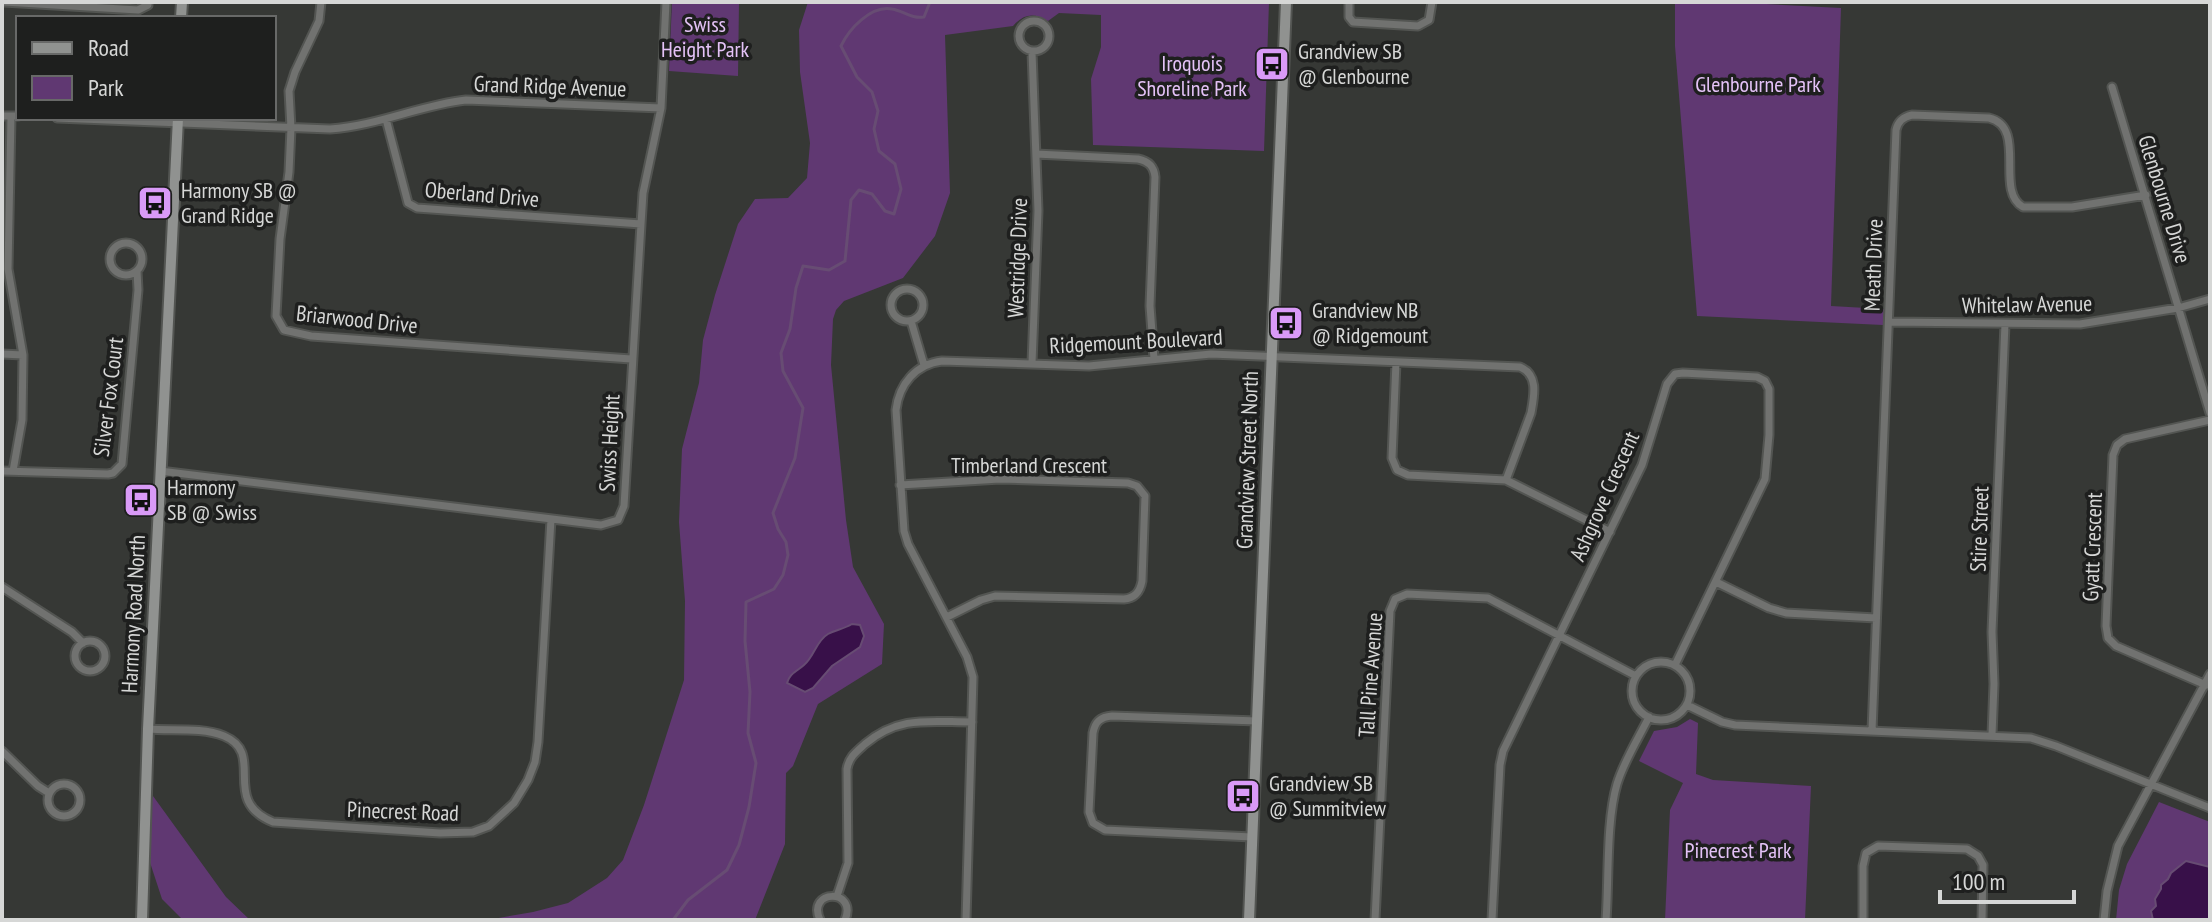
<svg xmlns="http://www.w3.org/2000/svg" width="2212" height="922" viewBox="0 0 2212 922" font-family="'PT Sans Narrow',sans-serif">
  <style>
    .green { fill: #603872 }
    .water { fill: #381049; stroke: #674c73; stroke-width: 2 }
    .lines { fill: none; stroke-linecap: round; stroke-linejoin: round }
    .stream { stroke: #674c73; stroke-width: 3 }
    .street-casing { stroke: #535552; stroke-width: 11 }
    .secondary-casing { stroke: #535552; stroke-width: 14 }
    .street { stroke: #717270; stroke-width: 7 }
    .secondary { stroke: #909290; stroke-width: 10 }
    .labels { text-anchor: middle; stroke-width: 7; stroke-linejoin: round; paint-order: stroke }
    .park-label { font-size: 22px; fill: #e4c2f7; stroke: #1e1f1e }
    .poi-label { font-size: 22px; fill: #d6d7d6; stroke: #1e1f1e; text-anchor: start }
    .street-label { font-size: 22px; fill: #d6d7d6; stroke: #1e1f1e }
  </style>
  <rect width="100%" height="100%" fill="#363835"/>
  <!-- green -->
  <path class="green" d="M672 2H739L738 76 669 71Z
    M808 2H1269L1264 151 1093 145 1091 79 1101 47V15L1059 13 1048 21C1034 12 1023 14 1013 26L945 35 950 193 935 236 903 278 844 301 836 310 833 319 831 365 846 520 853 567 884 624 882 664 818 704 793 766 786 773 785 844 755 920H487L533 912 568 903 607 878 623 860 644 805 684 680 685 601 679 522 682 449 699 383 703 340 715 295 738 224 755 199 788 198 807 178 810 143 800 72 799 30Z
    M1675 2H1729L1841 8 1831 306 1884 309 1883 325 1697 316 1675 46Z
    M1690 719 1698 723 1696 774 1713 780 1811 786 1805 920H1665L1670 810 1683 783 1639 761 1654 731 1677 727Z
    M153 796 226 897 250 920H183L162 899 140 832Z
    M2159 802 2210 822V920H2116L2119 890 2127 864Z"/>
  <!-- water -->
  <path class="water" d="M852 624 860 625 864 636 860 647 832 666 813 688 805 692 787 683C790 673 796 672 804 665 814 657 816 641 828 634 835 630 844 629 852 624Z
    M2186 861 2210 867V920H2153L2151 911 2156 906 2155 899 2161 889V885L2168 879 2171 873Z"/>
  <g class="lines">
    <!-- stream -->
    <path class="stream" d="M673 920 688 900 727 870 739 845 749 807 756 763 748 733 750 692 745 641 746 602 774 589 783 575 788 555 786 542 778 529 773 513 795 458 803 408 783 371 781 353 790 329 796 288 803 266 829 270 845 261 851 200 859 190 872 194 885 211 894 214 901 189 895 164 879 151 874 129 878 111 872 92 857 77 841 46C849 29 871 5 892 9 904 11 911 19 924 17L930 2"/>
    <!-- street casing -->
    <g class="street-casing">
      <path id="street" d="M4 2 138 10 148 5V2
        M321 2 319 21 295 72 289 91 291 128 289 172 280 239 276 316 284 330 311 336 631 359
        M1349 2V17L1353 22 1418 26 1429 20 1432 2
        M1019 36a15 15 0 1 1 30 0a15 15 0 1 1-30 0Z
        M2112 87 2210 413
        M2 116H18
        M11 116 8 269 23 355 22 420 13 471
        M57 118 330 129C377 126 420 105 466 100L661 108
        M386 119 408 203 417 208 641 224
        M1036 154 1138 159C1148 161 1154 166 1155 177L1150 306 1154 359
        M110 259a16 16 0 1 1 32 0a16 16 0 1 1-32 0Z
        M891 305a16 16 0 1 1 32 0a16 16 0 1 1-32 0Z
        M911 321 924 365
        M1889 322 2080 324 2178 308 2210 299
        M2 354 23 355
        M1396 362 1392 458 1397 470 1408 475 1506 480 1610 532
        M1032 363 1038 211 1032 52
        M2 471 108 474 113 473 122 464 138 290 137 271
        M160 471 601 525 618 520 624 506 641 224 643 193 661 108 666 2
        M900 485 1000 479 1128 483 1137 486 1145 496 1142 581C1140 592 1135 598 1124 599L995 596 981 600 947 617
        M1716 582 1769 608 1786 613 1876 618
        M2 587 72 632 83 643
        M75 656a15 15 0 1 1 30 0a15 15 0 1 1-30 0Z
        M1632 691a29 29 0 1 1 58 0a29 29 0 1 1-58 0Z
        M2206 685 2116 646 2108 638 2106 626 2113 455 2117 445 2125 439 2210 420
        M1687 705 1722 722 1735 725 2031 738 2056 746 2210 808
        M148 729C171 731 202 727 224 736 267 754 219 800 273 822L440 833 473 832 489 826 514 803 528 780 535 762 538 742 551 519
        M1872 731 1896 130C1898 121 1903 117 1912 115L1989 118C2028 127 1994 191 2023 207H2072L2146 195
        M1992 735 1994 684 1992 632 2005 324
        M2 751 38 786 49 793
        M48 800a16 16 0 1 1 32 0a16 16 0 1 1-32 0Z
        M1252 837 1105 830 1093 823 1089 812 1093 733C1095 722 1100 717 1112 716L1257 721
        M837 896 848 863 847 769C849 757 856 752 865 744 900 715 930 722 972 722
        M820 920C806 889 858 888 845 920
        M966 920 973 677 967 657 908 544 904 531 896 410C899 384 916 364 942 361L1089 366 1211 354 1520 367C1539 375 1534 396 1531 413L1506 480
        M1375 920 1390 611 1395 599 1407 594 1488 598 1636 676
        M1492 920 1500 765 1503 751 1642 465 1667 384 1675 374 1683 373 1757 377 1765 381 1769 389V435L1765 479 1675 665
        M1606 920C1609 881 1606 821 1617 784 1624 761 1638 739 1649 717
        M1863 920V866L1866 853 1878 846 1967 849 1978 856 1983 865 1982 920
        M2104 920 2107 891 2118 846 2210 674"/>
    </g>
    <!-- secondary casing -->
    <g class="secondary-casing">
      <path id="secondary" d="M181 18 182 2
        M142 920 148 729 178 118
        M1249 920 1286 2"/>
    </g>
    <!-- street -->
    <use href="#street" class="street"/>
    <!-- secondary -->
    <use href="#secondary" class="secondary"/>
  </g>
  <!-- icons -->
  <defs>
    <g id="bus-square" transform="scale(1.8)"><rect x="-9" y="-9" width="18" height="18" rx="4" fill="#d99af7" stroke="#1e1f1e"/><path d="M-5-6H5V4H4V6H2V4H-2V6H-4V4H-5ZM-3.5-4V0h7V-4ZM-3.5 1.2v1.5H-2V1.2ZM2 1.2v1.5H3.5V1.2Z" fill="#111"/></g>
  </defs>
  <g fill-rule="evenodd">
    <use href="#bus-square" x="1272" y="64"/>
    <use href="#bus-square" x="155" y="203"/>
    <use href="#bus-square" x="1286" y="323"/>
    <use href="#bus-square" x="141" y="500"/>
    <use href="#bus-square" x="1243" y="796"/>
  </g>
  <g class="labels">
    <!-- park labels -->
    <g class="park-label">
      <text x="705" y="32">Swiss<tspan x="705" dy="25">Height Park</tspan></text>
      <text x="1192" y="71">Iroquois<tspan x="1192" dy="25">Shoreline Park</tspan></text>
      <text x="1758" y="92">Glenbourne Park</text>
      <text x="1738" y="858">Pinecrest Park</text>
    </g>
    <!-- poi labels -->
    <g class="poi-label">
      <text x="1298" y="59">Grandview SB<tspan x="1298" dy="25">@ Glenbourne</tspan></text>
      <text x="181" y="198">Harmony SB @<tspan x="181" dy="25">Grand Ridge</tspan></text>
      <text x="1312" y="318">Grandview NB<tspan x="1312" dy="25">@ Ridgemount</tspan></text>
      <text x="167" y="495">Harmony<tspan x="167" dy="25">SB @ Swiss</tspan></text>
      <text x="1269" y="791">Grandview SB<tspan x="1269" dy="25">@ Summitview</tspan></text>
    </g>
    <!-- street labels -->
    <g class="street-label">
      <text transform="translate(550 86) rotate(2)" y="8">Grand Ridge Avenue</text>
      <text transform="translate(482 194) rotate(5)" y="8">Oberland Drive</text>
      <text transform="translate(2165 199) rotate(73)" y="8">Glenbourne Drive</text>
      <text transform="translate(1017 258) rotate(-88)" y="8">Westridge Drive</text>
      <text transform="translate(1873 265) rotate(-88)" y="8">Meath Drive</text>
      <text transform="translate(2027 304) rotate(-1)" y="8">Whitelaw Avenue</text>
      <text transform="translate(357 319) rotate(6)" y="8">Briarwood Drive</text>
      <text transform="translate(1136 341) rotate(-3)" y="8">Ridgemount Boulevard</text>
      <text transform="translate(108 397) rotate(-83)" y="8">Silver Fox Court</text>
      <text transform="translate(609 443) rotate(-87)" y="8">Swiss Height</text>
      <text transform="translate(1247 460) rotate(-88)" y="8">Grandview Street North</text>
      <text x="1029" y="473">Timberland Crescent</text>
      <text transform="translate(1604 496) rotate(-66)" y="8">Ashgrove Crescent</text>
      <text transform="translate(1979 529) rotate(-88)" y="8">Stire Street</text>
      <text transform="translate(2092 547) rotate(-88)" y="8">Gyatt Crescent</text>
      <text transform="translate(133 614) rotate(-87)" y="8">Harmony Road North</text>
      <text transform="translate(1370 675) rotate(-86)" y="8">Tall Pine Avenue</text>
      <text transform="translate(403 811) rotate(2)" y="8">Pinecrest Road</text>
    </g>
  </g>
  <!-- border -->
  <rect width="2212" height="922" fill="none" stroke="#d6d7d6" stroke-width="8"/>
  <!-- legend -->
  <rect x="16" y="16" width="260" height="104" fill="#1e1f1e" stroke="#686968" stroke-width="2"/>
  <rect x="32" y="42" width="40" height="12" fill="#909290" stroke="#686968" stroke-width="2"/>
  <text x="88" y="56" font-size="24" fill="#d6d7d6">Road</text>
  <rect x="32" y="76" width="40" height="24" fill="#603872" stroke="#686968" stroke-width="2"/>
  <text x="88" y="96" font-size="24" fill="#d6d7d6">Park</text>
  <!-- scale -->
  <path d="M1940 890v12h134v-12" fill="none" stroke="#d6d7d6" stroke-width="4"/>
  <text x="1952" y="890" font-size="24" fill="#d6d7d6" stroke="#1e1f1e" stroke-width="6" paint-order="stroke">100 m</text>
</svg>
